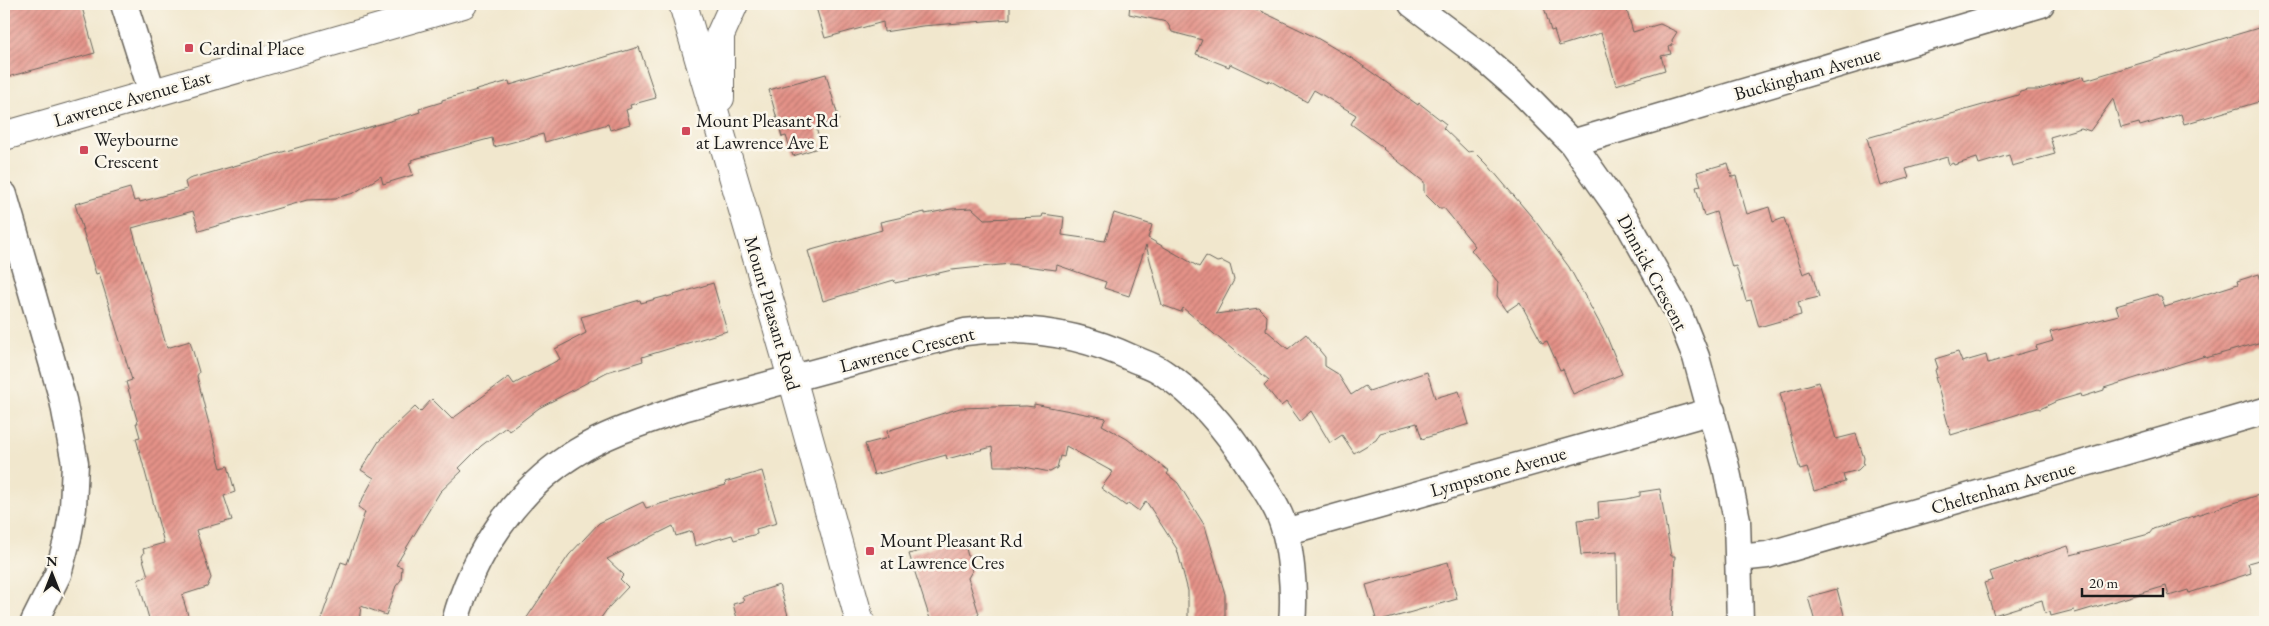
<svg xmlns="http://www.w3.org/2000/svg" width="2269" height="626" viewBox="0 0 2269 626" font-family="'EB Garamond',serif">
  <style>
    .building { fill: url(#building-hatch) }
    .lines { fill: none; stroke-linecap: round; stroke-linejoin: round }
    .minor-casing { stroke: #67635a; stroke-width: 29 }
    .secondary-casing { stroke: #67635a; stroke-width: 30 }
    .minor { stroke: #fff; stroke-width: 26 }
    .secondary { stroke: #fff; stroke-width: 28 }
    .poi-dot { fill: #d1495b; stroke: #fbf7ec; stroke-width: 2 }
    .labels { text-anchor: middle; stroke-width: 5; stroke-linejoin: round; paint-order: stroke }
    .poi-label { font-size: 19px; fill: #1c1c1c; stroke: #fbf7ec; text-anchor: start }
    .street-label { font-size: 19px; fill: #1c1c1c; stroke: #fbf7ec }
  </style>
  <defs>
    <pattern id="building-hatch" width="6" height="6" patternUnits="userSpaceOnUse" patternTransform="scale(1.25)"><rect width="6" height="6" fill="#e49288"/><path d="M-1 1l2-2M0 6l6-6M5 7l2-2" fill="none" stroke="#b8766e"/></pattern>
  </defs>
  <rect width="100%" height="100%" fill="#fbf7ec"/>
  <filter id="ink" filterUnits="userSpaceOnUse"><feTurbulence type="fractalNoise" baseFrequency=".02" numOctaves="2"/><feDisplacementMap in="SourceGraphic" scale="10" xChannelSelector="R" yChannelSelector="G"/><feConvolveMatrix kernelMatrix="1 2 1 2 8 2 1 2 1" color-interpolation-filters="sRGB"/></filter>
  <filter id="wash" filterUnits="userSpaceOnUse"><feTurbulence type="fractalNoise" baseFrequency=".0096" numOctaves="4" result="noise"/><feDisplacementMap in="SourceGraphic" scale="20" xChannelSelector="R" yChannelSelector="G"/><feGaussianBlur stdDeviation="1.12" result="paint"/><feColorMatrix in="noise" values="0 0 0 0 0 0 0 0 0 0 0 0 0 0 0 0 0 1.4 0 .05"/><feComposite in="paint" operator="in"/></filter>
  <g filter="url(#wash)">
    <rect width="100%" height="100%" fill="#f1e7cd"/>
    <g id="blocks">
      <!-- building -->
      <path class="building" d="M4 4H81L95 53 4 78Z
        M815 4H1010V19L922 26 884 32 883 22 825 38Z
        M1130 4H1236L1249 8 1250 6 1317 38 1353 59 1418 105 1419 103 1446 124 1443 128 1468 152 1474 151 1487 164 1536 222 1569 267 1606 335 1622 374 1573 394 1563 369 1560 370 1547 341 1542 343 1520 302 1507 311 1497 296 1498 282 1471 250 1475 246 1444 208H1439L1424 193V182L1383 149 1384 148 1351 124 1356 115 1314 90 1307 102 1269 80 1268 82 1230 64 1229 67 1196 54 1202 40 1172 32 1167 22 1129 14Z
        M1543 4H1625L1633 32 1660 24 1677 32 1672 40 1673 45 1669 47 1671 54 1661 56 1665 70 1616 85 1601 33 1559 46 1554 30 1551 31Z
        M2265 26V100L2184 124 2181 114 2140 126 2139 123 2121 128 2113 99 2090 131 2081 128 2050 137 2055 154 2012 166 2009 155 1979 164 1977 158 1954 165 1953 163 1949 165 1947 157 1906 169 1909 178 1881 186 1867 138 2018 95 2020 92 2028 90H2038L2084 76 2085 80Z
        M639 47 656 98 630 105 631 108 626 110 630 124 610 130 608 124 545 142 543 134 494 147 492 138 411 160 412 162 409 163 413 175 383 184 381 176 354 193 339 197 336 199 307 200 199 231 193 211 132 228 167 348 190 341 199 372 197 376 205 409 221 468 228 466 235 492 224 496 232 520 196 530 211 578 207 587 182 595 190 622H150L138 580 148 576 142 556 144 553 143 549 164 543 136 438 140 437 136 423H138L126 382 132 380 99 273 96 274 75 204 130 188 134 201 139 200 140 202 187 189 185 182 189 179 411 115 420 112 419 109 442 102V100L509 81 510 85Z
        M826 74 839 120 816 127 821 147 793 156 786 136 782 137 769 90Z
        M1728 163 1732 177 1736 176 1747 214 1769 207 1773 222 1784 218 1803 274 1811 271 1819 297 1798 302 1801 315 1759 327 1751 300 1746 301 1736 266 1732 267 1716 212 1704 216 1696 187 1701 186 1697 172Z
        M972 208 984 219 1042 217 1043 214 1064 217 1062 235 1105 241 1114 213 1152 225 1148 238 1199 267 1206 256 1217 262 1222 261 1230 265 1234 280 1216 314 1259 308 1267 316 1266 330 1288 349 1306 334 1325 357V366L1338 374 1351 395 1365 386 1369 391 1427 372 1435 398 1459 391 1469 424 1422 439 1417 423 1380 433 1376 440 1354 453 1342 435 1330 443 1311 411 1300 421 1286 402 1281 406 1264 385 1269 380 1183 308 1181 312 1162 305 1146 245 1129 296 1104 288 1106 282 1057 265 1056 270 1010 264 952 270 895 283 894 280 823 301 808 251 882 230 880 222 925 212V214L951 209Z
        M2259 274 2265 296V341L2206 358 2205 356 2104 388V390L2082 397 2081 394 2057 401 2040 409 2038 408 1951 435 1935 377H1937L1935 370 1938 368 1935 359 1958 352 1962 362 1986 355 1988 363 2037 349 2036 346 2053 341 2050 332 2119 315 2116 306 2157 294 2158 296H2161L2165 307 2238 284 2237 281Z
        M713 283 727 331 642 357 643 361 607 372 539 408 509 431 506 427 481 446 459 468 462 471 440 492 396 565 402 567 401 580 396 586 386 615 361 606 359 622H320L341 562 347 564 365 512 358 507 374 478 361 470 379 441 415 407 420 412 432 399 452 419 509 377 514 384 560 359 555 349 586 333 581 317 640 300 641 303 667 296V297Z
        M1819 382 1836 439 1856 434 1864 458 1863 465 1858 470 1843 474 1845 482 1814 491 1807 468 1800 470 1780 393Z
        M1034 404 1106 418 1102 425 1127 439 1169 471 1167 474 1178 483 1205 526 1225 594V622H1188V591L1177 549 1146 501 1139 511 1128 503 1126 506 1101 488 1113 472 1066 446 1064 457 1060 456 1057 468 1050 472 1019 466H994L992 447 947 459 946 455 874 475 865 444 888 438 887 431 960 408 1026 406 1034 407Z
        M762 471 777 523 756 529 757 534 734 540 732 535 695 546 692 531 676 536 673 526 607 559 624 575 620 579 628 587 608 608 598 622H524L569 555 599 523 643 502 646 508 726 485 725 482Z
        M1660 489 1671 556H1675L1672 622H1618L1617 552 1581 555 1577 520 1599 518 1598 502 1627 499 1640 496V492Z
        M2262 494 2265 506V546L2259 548 2262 559 2248 563 2251 573 2189 593 2188 590 2169 596 2166 586 2075 613 2074 610 2051 616 2050 612 2045 613 2042 600 1994 615 1984 583 1993 580 1990 572 2068 546 2071 555 2149 534 2153 529Z
        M955 541 965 545 972 571 968 578 979 614 970 622H931L909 554Z
        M1448 562 1457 599 1377 622 1366 585Z
        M779 585 790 622H738L733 604 744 601 742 597Z
        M1837 589 1846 622H1815L1808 597Z"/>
    </g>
  </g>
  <g filter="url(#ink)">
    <use href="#blocks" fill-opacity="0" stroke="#67635a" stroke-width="1"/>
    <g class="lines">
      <!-- minor casing -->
      <g class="minor-casing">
        <path id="minor" d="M124 4 152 92
          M1412 4 1481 56 1520 90 1572 143 1627 221 1678 312 1696 357 1726 467 1737 520 1740 622
          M1572 143 2041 4
          M4 195 63 400 75 463 73 508 68 537 58 574 34 622
          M1285 532 1712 411
          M1739 558 1767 555 2265 411
          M455 622C472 555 517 488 577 452 609 432 647 421 683 408L965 332C1024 325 1080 333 1134 359 1143 363 1154 366 1162 372 1199 396 1228 431 1251 468 1261 483 1272 498 1279 514 1291 539 1295 595 1292 622"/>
      </g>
      <!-- secondary casing -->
      <g class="secondary-casing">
        <path id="secondary" d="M683 4 792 378 860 622
          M720 98V35L734 4
          M4 136 463 4"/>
      </g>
      <!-- minor -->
      <use href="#minor" class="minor"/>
      <!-- secondary -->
      <use href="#secondary" class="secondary"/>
    </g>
  </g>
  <!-- markers -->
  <g class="poi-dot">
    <rect x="184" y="43" width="10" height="10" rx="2.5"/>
    <rect x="681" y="126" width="10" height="10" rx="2.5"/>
    <rect x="79" y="145" width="10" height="10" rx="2.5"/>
    <rect x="865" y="546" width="10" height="10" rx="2.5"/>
  </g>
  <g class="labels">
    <!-- poi labels -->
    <g class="poi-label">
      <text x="199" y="55">Cardinal Place</text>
      <text x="696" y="127">Mount Pleasant Rd<tspan x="696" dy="22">at Lawrence Ave E</tspan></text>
      <text x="94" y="146">Weybourne<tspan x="94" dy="22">Crescent</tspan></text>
      <text x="880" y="547">Mount Pleasant Rd<tspan x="880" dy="22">at Lawrence Cres</tspan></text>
    </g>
    <!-- street labels -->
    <g class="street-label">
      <text transform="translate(1807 73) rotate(-16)" y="7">Buckingham Avenue</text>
      <text transform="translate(132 98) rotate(-16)" y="7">Lawrence Avenue East</text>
      <text transform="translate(1653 272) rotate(62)" y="7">Dinnick Crescent</text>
      <text transform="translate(773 313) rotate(74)" y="7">Mount Pleasant Road</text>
      <text transform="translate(907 349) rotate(-14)" y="7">Lawrence Crescent</text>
      <text transform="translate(1498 471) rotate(-16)" y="7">Lympstone Avenue</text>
      <text transform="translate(2003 487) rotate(-16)" y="7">Cheltenham Avenue</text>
    </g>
  </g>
  <!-- margin -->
  <rect width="2269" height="626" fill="none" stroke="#fbf7ec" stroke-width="20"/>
  <!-- north arrow -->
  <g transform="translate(52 574)" stroke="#fbf7ec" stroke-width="4" paint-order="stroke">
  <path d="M0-4L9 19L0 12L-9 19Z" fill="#1c1c1c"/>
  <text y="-8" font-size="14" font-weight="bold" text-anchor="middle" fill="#1c1c1c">N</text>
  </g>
  <!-- scale -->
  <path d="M2082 588v8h81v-8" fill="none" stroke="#1c1c1c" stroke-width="2.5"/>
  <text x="2089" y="588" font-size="15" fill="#1c1c1c" stroke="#fbf7ec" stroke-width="4" paint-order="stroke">20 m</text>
</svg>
